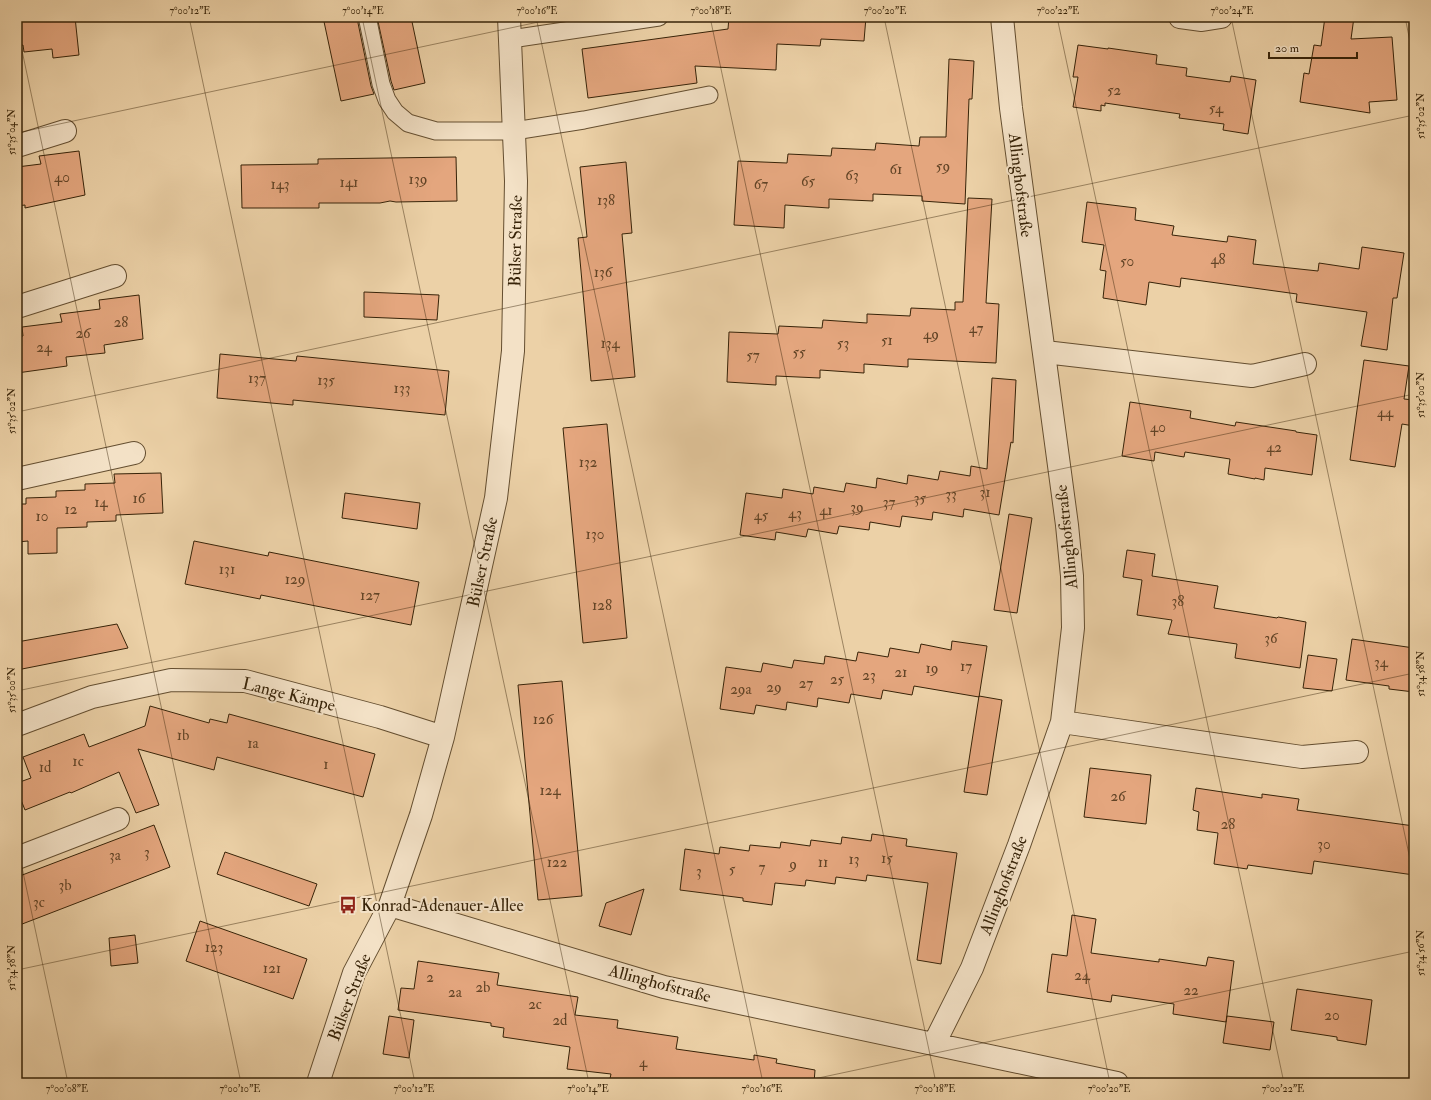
<svg xmlns="http://www.w3.org/2000/svg" width="1431" height="1100" viewBox="0 0 1431 1100" font-family="'IM FELL Double Pica',serif">
  <style>
    .building { fill: #e4a67e; stroke: #372308 }
    .lines { fill: none; stroke-linecap: round; stroke-linejoin: round }
    .service-casing { stroke: #644e30; stroke-width: 19 }
    .minor-casing { stroke: #644e30; stroke-width: 24 }
    .service { stroke: #f3e1c6; stroke-width: 17 }
    .minor { stroke: #f3e1c6; stroke-width: 22 }
    .ticks { fill: none; stroke: #372308; stroke-width: 1; stroke-opacity: 0.45 }
    .labels { text-anchor: middle; stroke-width: 4; stroke-linejoin: round; paint-order: stroke }
    .number-label { font-size: 15px; fill: #624426 }
    .street-label { font-size: 17px; fill: #372308; stroke: #f3e1c6 }
    .poi-label { font-size: 17px; fill: #372308; stroke: #f3e1c6; text-anchor: start }
    .neatline { fill: none; stroke: #372308; stroke-width: 1.5 }
    .ticks-label { font-size: 10px; text-anchor: middle; fill: #372308 }
  </style>
  <rect width="100%" height="100%" fill="#ecd1a7"/>
  <filter id="stains"><feTurbulence type="fractalNoise" baseFrequency=".005" numOctaves="4"/><feColorMatrix values="0 0 0 0 .2 0 0 0 0 .09 0 0 0 0 .02 0 0 0 .5 -.17"/></filter>
  <radialGradient id="worn" r=".72"><stop offset=".6" stop-color="#630" stop-opacity="0"/><stop offset="1" stop-color="#630" stop-opacity=".3"/></radialGradient>
  <!-- building -->
  <path class="building" d="M17 17H75L79 55 53 58 52 49 24 52 23 45 17 46Z
    M323 17H359L358 23 371 86 374 94 341 101Z
    M377 17H411L425 83 394 90 391 81Z
    M729 17H866L864 41 821 39 820 46 777 44 776 70 695 66 697 83 588 98 582 49 728 29Z
    M1325 17H1354L1351 39 1392 37 1397 100 1369 102 1370 113 1300 102 1304 73 1309 74 1314 45 1321 46Z
    M1078 45 1108 49V48L1157 55 1156 64 1187 68 1186 76 1230 82 1231 76 1256 80 1248 134 1223 130 1224 124 1179 118 1180 114 1105 103V106L1101 105V111L1073 107 1078 77H1073Z
    M949 59 974 61 972 99H969L965 204 922 201V196L873 194V201L829 199V208L785 205 784 228 734 225 738 161 787 163 788 154 831 156 832 148 875 150 876 143 919 146 920 137H946Z
    M79 151 85 195 25 208V205L17 206V167L41 164 39 156Z
    M456 157 457 201 396 202 390 201 380 203H319V208H242L241 165 318 164V159Z
    M626 162 632 233 622 234 635 377 591 381 578 238 587 237 580 167Z
    M968 198 992 199 986 303 999 304 996 363 908 359V367L864 364V373L820 370V378L776 376V385L727 382 729 332 778 334 779 326 822 328 823 320 867 323V314L910 316 911 308 955 310V302H963Z
    M1087 202 1136 208 1135 220 1174 226 1172 235 1227 242 1228 236 1256 240 1253 264 1318 271 1319 263 1359 269 1362 247 1404 253 1397 298H1393L1387 350 1361 346 1367 312 1296 302 1297 294 1181 278 1180 287 1149 282 1146 305 1103 298 1106 271 1100 270 1104 245 1082 242Z
    M364 292 439 295 437 320 364 317Z
    M139 295 143 339 104 345 105 353 66 357 67 366 17 373V337L23 336 22 327 62 322 60 314 100 309 99 300Z
    M220 354 296 361 297 356 449 371 445 415 293 400V405L217 398Z
    M1364 360 1409 366 1404 399 1414 400V426L1402 424 1395 467 1350 460Z
    M992 378 1016 380 1013 443 1011 442 999 515 964 509 963 517 933 512 932 520 902 516 900 527 870 522 869 530 839 526 837 534 808 529 806 537 776 532 775 540 740 535 746 493 782 498 783 489 813 494 814 487 844 492 846 483 876 488 877 478 907 484 908 475 938 480 940 471 970 476 971 466 987 469Z
    M1130 402 1191 411 1190 418 1235 426 1236 422 1296 431V432L1317 435 1312 475 1265 468 1264 480 1255 478V479L1228 474 1230 459 1185 452 1184 457 1155 452 1154 461 1122 456Z
    M607 424 627 638 583 643 563 428Z
    M161 473 163 513 116 515V521L87 522V527L57 528V553L28 554V541L17 542V504H26V498L56 497V491L85 490V484L115 483 114 474Z
    M345 493 420 503 417 529 342 518Z
    M1009 514 1032 518 1017 613 994 610Z
    M194 541 268 556 269 552 419 582 411 625 261 595 260 599 185 584Z
    M1127 550 1155 554 1152 576 1218 586 1214 608 1277 618 1278 617 1306 622 1300 668 1235 658 1237 644 1168 634 1172 620 1137 615 1142 580 1123 577Z
    M117 624 128 648 17 670V642Z
    M1352 639 1414 648V692L1389 689V686L1346 680Z
    M952 641 987 646 979 697 914 686 912 695 883 690 881 699 851 694 849 703 818 698 817 707 787 702 786 710 756 705 754 714 720 709 726 667 761 672 763 663 792 668 794 660 824 664 825 656 856 661 858 652 888 657 890 648 919 653 921 644 951 650Z
    M1308 655 1337 659 1332 691 1303 688Z
    M562 681 582 896 538 900 518 685Z
    M979 696 1002 700 987 795 964 792Z
    M150 706 209 723 210 719 227 723 229 714 375 754 363 797 217 757 214 770 138 749 159 805 136 813 119 772 71 793 70 792 25 810 17 790V783L31 778 23 757 84 734 89 747 145 726Z
    M1090 768 1151 775 1146 824 1084 817Z
    M1196 788 1262 798V794L1299 799 1297 810 1414 826V875L1314 861 1312 874 1248 865 1247 869 1214 864 1218 833 1197 830 1199 812 1193 810Z
    M154 825 170 867 17 926V877Z
    M872 834 907 839 906 846 957 853 941 964 917 960 928 883 867 875 866 881 836 877 835 884 806 880 805 886 775 883 772 905 743 901V898L680 890 685 849 719 854 720 847 749 851 750 845 780 848 781 842 810 846 811 840 841 844 842 837 871 841Z
    M225 852 317 884 309 906 217 874Z
    M644 889 631 935 599 926 606 903Z
    M1072 915 1096 919 1091 953 1159 962V959L1206 966 1208 957 1234 961 1226 1022 1173 1014 1174 1004 1112 995 1111 1002 1047 992 1052 954 1067 956Z
    M200 921 307 959 293 999 186 961Z
    M135 935 138 963 111 966 109 938Z
    M418 961 499 973 497 985 578 997 575 1015 618 1020 617 1028 678 1037 676 1049 754 1060V1055L777 1059 776 1063 815 1070 814 1083H609L611 1074 567 1069 570 1047 503 1037 504 1028 491 1026V1023L398 1010 401 988 414 989Z
    M1297 989 1372 1000 1366 1045 1337 1040V1037L1291 1030Z
    M389 1016 414 1020 409 1058 383 1054Z
    M1227 1016 1274 1022 1270 1050 1223 1043Z"/>
  <g class="lines">
    <!-- service casing -->
    <g class="service-casing">
      <path id="service" d="M368 21 381 84 387 100 395 112 408 123 436 131H514L584 120 709 95
        M511 39 659 17"/>
    </g>
    <!-- minor casing -->
    <g class="minor-casing">
      <path id="minor" d="M1180 17 1202 20 1221 17
        M17 146 65 131
        M17 307 115 276
        M1045 352 1252 376 1305 364
        M17 479 134 453
        M1062 722 1302 757 1357 752
        M17 725 92 697 171 680 245 681 380 717 443 737
        M17 858 118 819
        M390 905 664 987 1117 1083
        M934 1044 972 968 1019 845 1062 722 1073 628 1072 576 1067 525 1011 108 1002 17
        M318 1083 354 973 390 905 421 815 443 737 496 498 513 351 516 181 509 17"/>
    </g>
    <!-- service -->
    <use href="#service" class="service"/>
    <!-- minor -->
    <use href="#minor" class="minor"/>
  </g>
  <!-- ticks -->
  <path class="ticks" d="M189 17 415 1083M362 17 589 1083M536 17 763 1083M710 17 936 1083M884 17 1110 1083M1057 17 1284 1083M1231 17 1414 878M1405 17 1414 61M17 27 241 1083M17 133 562 17M17 412 1414 115M17 691 1414 394M17 844 68 1083M17 970 1414 673M795 1083 1414 951"/>
  <!-- icons -->
  <defs>
    <g id="bus-bare" transform="scale(1.38)"><path d="M-5-6H5V4H4V6H2V4H-2V6H-4V4H-5ZM-3.5-4V0h7V-4ZM-3.5 1.2v1.5H-2V1.2ZM2 1.2v1.5H3.5V1.2Z" fill="#8f2418" stroke="#f3e1c6" stroke-width="2.5" paint-order="stroke"/></g>
  </defs>
  <g fill-rule="evenodd">
    <use href="#bus-bare" x="348" y="905"/>
  </g>
  <g class="labels">
    <!-- number labels -->
    <g class="number-label">
      <text x="1114" y="95">52</text>
      <text x="1216" y="113">54</text>
      <text x="943" y="171">59</text>
      <text x="896" y="174">61</text>
      <text x="852" y="180">63</text>
      <text x="62" y="182">40</text>
      <text x="418" y="184">139</text>
      <text x="808" y="186">65</text>
      <text x="349" y="187">141</text>
      <text x="280" y="189">143</text>
      <text x="761" y="189">67</text>
      <text x="606" y="205">138</text>
      <text x="1218" y="264">48</text>
      <text x="1127" y="266">50</text>
      <text x="603" y="277">136</text>
      <text x="121" y="327">28</text>
      <text x="976" y="333">47</text>
      <text x="83" y="338">26</text>
      <text x="931" y="339">49</text>
      <text x="887" y="345">51</text>
      <text x="610" y="348">134</text>
      <text x="843" y="348">53</text>
      <text x="44" y="352">24</text>
      <text x="799" y="357">55</text>
      <text x="753" y="360">57</text>
      <text x="257" y="383">137</text>
      <text x="326" y="385">135</text>
      <text x="402" y="393">133</text>
      <text x="1385" y="417">44</text>
      <text x="1158" y="432">40</text>
      <text x="1274" y="452">42</text>
      <text x="588" y="467">132</text>
      <text x="985" y="497">31</text>
      <text x="951" y="499">33</text>
      <text x="139" y="503">16</text>
      <text x="920" y="503">35</text>
      <text x="101" y="507">14</text>
      <text x="889" y="507">37</text>
      <text x="857" y="512">39</text>
      <text x="71" y="514">12</text>
      <text x="826" y="515">41</text>
      <text x="795" y="518">43</text>
      <text x="761" y="520">45</text>
      <text x="42" y="521">10</text>
      <text x="595" y="539">130</text>
      <text x="227" y="574">131</text>
      <text x="295" y="584">129</text>
      <text x="370" y="600">127</text>
      <text x="1178" y="606">38</text>
      <text x="602" y="610">128</text>
      <text x="1271" y="643">36</text>
      <text x="1381" y="667">34</text>
      <text x="966" y="671">17</text>
      <text x="932" y="673">19</text>
      <text x="901" y="677">21</text>
      <text x="869" y="680">23</text>
      <text x="837" y="684">25</text>
      <text x="806" y="688">27</text>
      <text x="774" y="692">29</text>
      <text x="741" y="694">29a</text>
      <text x="543" y="724">126</text>
      <text x="183" y="740">1b</text>
      <text x="253" y="748">1a</text>
      <text x="78" y="766">1c</text>
      <text x="326" y="769">1</text>
      <text x="45" y="772">1d</text>
      <text x="550" y="795">124</text>
      <text x="1118" y="801">26</text>
      <text x="1228" y="829">28</text>
      <text x="1324" y="849">30</text>
      <text x="147" y="857">3</text>
      <text x="115" y="860">3a</text>
      <text x="887" y="863">15</text>
      <text x="854" y="864">13</text>
      <text x="557" y="867">122</text>
      <text x="823" y="867">11</text>
      <text x="793" y="869">9</text>
      <text x="762" y="872">7</text>
      <text x="732" y="874">5</text>
      <text x="699" y="876">3</text>
      <text x="65" y="890">3b</text>
      <text x="39" y="907">3c</text>
      <text x="214" y="952">123</text>
      <text x="272" y="973">121</text>
      <text x="1082" y="980">24</text>
      <text x="430" y="982">2</text>
      <text x="483" y="992">2b</text>
      <text x="1191" y="995">22</text>
      <text x="455" y="997">2a</text>
      <text x="535" y="1009">2c</text>
      <text x="1332" y="1020">20</text>
      <text x="560" y="1025">2d</text>
      <text x="643" y="1067">4</text>
    </g>
    <!-- street labels -->
    <g class="street-label">
      <text transform="translate(1021 185) rotate(83)" y="6">Allinghofstraße</text>
      <text transform="translate(515 241) rotate(-89)" y="6">Bülser Straße</text>
      <text transform="translate(1066 537) rotate(-96)" y="6">Allinghofstraße</text>
      <text transform="translate(482 562) rotate(-78)" y="6">Bülser Straße</text>
      <text transform="translate(289 694) rotate(14)" y="6">Lange Kämpe</text>
      <text transform="translate(1003 885) rotate(-69)" y="6">Allinghofstraße</text>
      <text transform="translate(660 983) rotate(15)" y="6">Allinghofstraße</text>
      <text transform="translate(349 997) rotate(-69)" y="6">Bülser Straße</text>
    </g>
    <!-- poi labels -->
    <g class="poi-label">
      <text x="361" y="911">Konrad-Adenauer-Allee</text>
    </g>
  </g>
  <!-- margin -->
  <rect width="1431" height="1100" fill="none" stroke="#ecd1a7" stroke-width="44"/>
  <!-- scale -->
  <path d="M1269 52v6h88v-6" fill="none" stroke="#372308" stroke-width="2"/>
  <text x="1275" y="52" font-size="12" fill="#372308" stroke="#f3e1c6" stroke-width="3" paint-order="stroke">20 m</text>
  <rect x="22" y="22" width="1387" height="1056" class="neatline"/>
  <g class="ticks-label">
    <text x="190" y="14">7°00'12"E</text>
    <text x="363" y="14">7°00'14"E</text>
    <text x="537" y="14">7°00'16"E</text>
    <text x="711" y="14">7°00'18"E</text>
    <text x="885" y="14">7°00'20"E</text>
    <text x="1058" y="14">7°00'22"E</text>
    <text x="1232" y="14">7°00'24"E</text>
    <text transform="translate(1420 116) rotate(-90)" y="4">51°35'02"N</text>
    <text transform="translate(11 132) rotate(-90)" y="4">51°35'04"N</text>
    <text transform="translate(1420 395) rotate(-90)" y="4">51°35'00"N</text>
    <text transform="translate(11 411) rotate(-90)" y="4">51°35'02"N</text>
    <text transform="translate(1420 674) rotate(-90)" y="4">51°34'58"N</text>
    <text transform="translate(11 690) rotate(-90)" y="4">51°35'00"N</text>
    <text transform="translate(1420 953) rotate(-90)" y="4">51°34'56"N</text>
    <text transform="translate(11 968) rotate(-90)" y="4">51°34'58"N</text>
    <text x="67" y="1092">7°00'08"E</text>
    <text x="240" y="1092">7°00'10"E</text>
    <text x="414" y="1092">7°00'12"E</text>
    <text x="588" y="1092">7°00'14"E</text>
    <text x="762" y="1092">7°00'16"E</text>
    <text x="935" y="1092">7°00'18"E</text>
    <text x="1109" y="1092">7°00'20"E</text>
    <text x="1283" y="1092">7°00'22"E</text>
  </g>
  <rect width="100%" height="100%" filter="url(#stains)"/>
  <rect width="100%" height="100%" fill="url(#worn)"/>
</svg>
